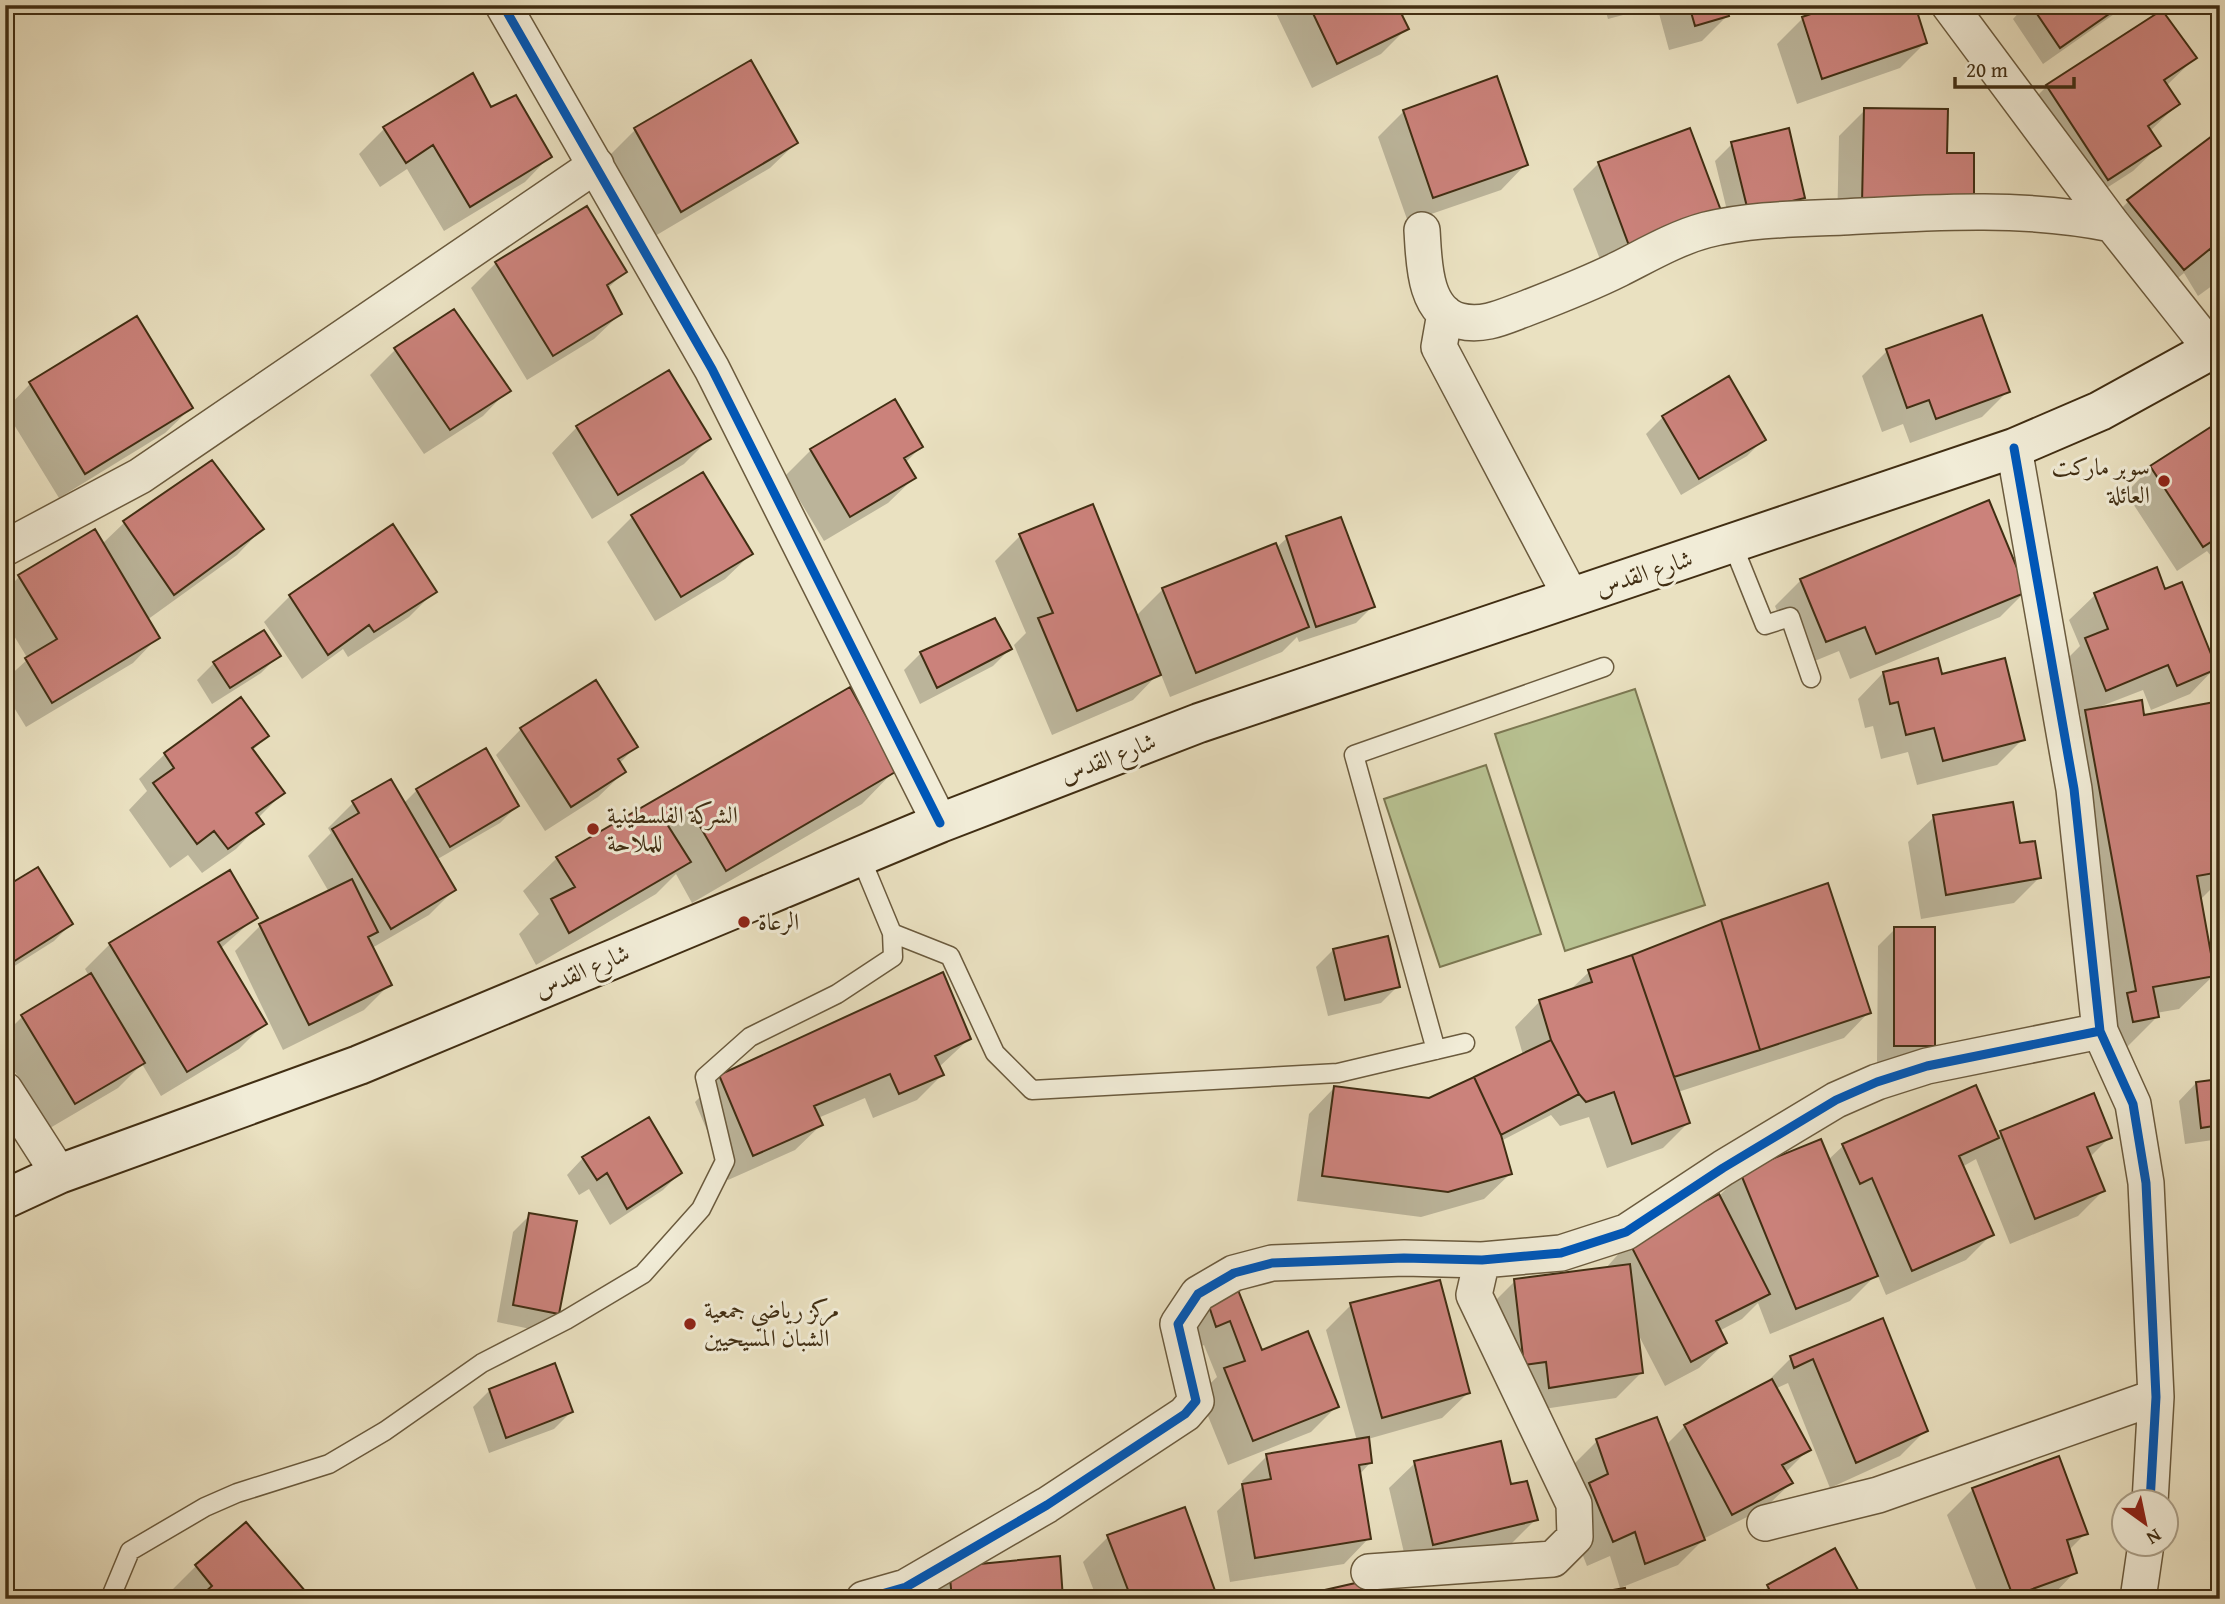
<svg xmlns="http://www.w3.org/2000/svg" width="2225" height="1604" viewBox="0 0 2225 1604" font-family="'Gentium Book Plus',Amiri,serif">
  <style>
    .green { fill: #b8c292; stroke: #7c7852; stroke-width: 2 }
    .shadow { fill: #0003 }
    .building { fill: #cb827b; stroke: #412e13; stroke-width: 2 }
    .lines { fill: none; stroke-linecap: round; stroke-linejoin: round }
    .service-casing { stroke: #6b5b3e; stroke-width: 21 }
    .minor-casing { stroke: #6b5b3e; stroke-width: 38 }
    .secondary-casing { stroke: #412e13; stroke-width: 42 }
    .service { stroke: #f1ecd7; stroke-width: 18 }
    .minor { stroke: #f1ecd7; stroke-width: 35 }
    .secondary { stroke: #f1ecd7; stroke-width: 38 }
    .cycleway-casing { stroke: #f1ecd7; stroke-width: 13 }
    .cycleway { stroke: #0057b8; stroke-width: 9 }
    .poi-dot { fill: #8f2418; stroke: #f1ecd7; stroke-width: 2.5 }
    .labels { text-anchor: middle; stroke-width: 6; stroke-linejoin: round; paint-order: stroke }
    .poi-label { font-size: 24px; fill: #412e13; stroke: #f1ecd7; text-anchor: start }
    .street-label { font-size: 24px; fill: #412e13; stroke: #f1ecd7 }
  </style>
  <rect width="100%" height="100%" fill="#eae1c1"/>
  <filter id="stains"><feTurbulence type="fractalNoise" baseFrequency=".00286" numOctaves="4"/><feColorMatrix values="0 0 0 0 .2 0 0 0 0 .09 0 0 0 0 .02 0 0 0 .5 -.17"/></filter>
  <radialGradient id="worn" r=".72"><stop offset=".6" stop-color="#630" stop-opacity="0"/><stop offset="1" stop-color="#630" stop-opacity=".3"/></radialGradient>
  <!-- green -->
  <path class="green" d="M1635 689 1705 905 1565 951 1495 734Z
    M1486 765 1541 934 1440 967 1384 799Z"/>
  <!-- shadow -->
  <path class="shadow" d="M1272 5H1415L1401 18 1406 29 1381 54 1312 88Z
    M1604 5H1724L1727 16 1702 41 1669 50 1657 6 1608 19Z
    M2026 5H2127L2043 64 2013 19Z
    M1803 18 1925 43 1900 68 1797 104 1777 44Z
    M2195 58 2166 86 2178 104 2149 132 2159 146 2133 171 2082 204 2022 111 2047 86Z
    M491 109 550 156 525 182 444 231 407 169 380 187 359 154 384 129Z
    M1865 110 1946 154 1972 205 1947 230 1837 229 1839 136Z
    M1404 111 1526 164 1501 190 1408 222 1378 137Z
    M635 130 796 143 770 168 655 236 610 155Z
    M2220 132V280L2198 296 2184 273 2158 294 2103 226 2129 201Z
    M1732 144 1803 197 1786 214 1731 227 1715 161Z
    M1599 163 1721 216 1606 275 1573 189Z
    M496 263 625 272 607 289 620 314 594 339 527 380 471 288Z
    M454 312 508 390 483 416 424 454 370 375 395 350Z
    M1887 351 2008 391 1982 417 1910 443 1903 424 1882 432 1862 376Z
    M30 384 191 408 165 433 59 498 5 410Z
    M894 401 921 447 905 463 914 478 888 503 824 541 785 476 811 450Z
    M1663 417 1764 439 1747 456 1681 495 1646 434Z
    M2220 423V567L2207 551 2177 571 2126 493 2151 467Z
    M577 427 709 439 684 464 592 519 552 453Z
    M211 462 262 529 237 555 147 620 158 637 133 663 26 727 5 693V680L28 659 5 621V591L19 577 102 544 124 523Z
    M1988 502 2025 592 2000 617 1850 679 1839 651 1800 667 1775 606 1801 580Z
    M632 517 751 554 725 579 655 621 607 542Z
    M1020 536 1136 616 1163 589 1276 548 1287 538 1373 606 1356 623 1299 642 1297 637 1282 652 1170 697 1160 672 1133 700 1052 735 1014 645 1026 633 995 561Z
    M435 591 409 617 348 657 343 649 302 679 264 622 290 596Z
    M2164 591 2215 668 2190 694 2151 710 2143 690 2099 707 2143 717 2220 703V880L2199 901 2213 976 2179 1009 2156 1013 2157 1017 2124 1050 2100 1054 2053 745 2081 716 2061 665 2080 646 2069 620 2095 595Z
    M1010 649 993 666 920 704 904 670 921 653Z
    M278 656 261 673 212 704 197 680 214 663Z
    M1883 673 1941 677 2023 739 1997 765 1917 785 1908 752 1881 759 1873 726 1865 728 1858 699Z
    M849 690 895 770 862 804 692 903 676 874 656 894 536 965 519 934 539 914 523 891 557 858Z
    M521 729 636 746 619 764 624 772 598 797 545 831 496 755Z
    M267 736 252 751 283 793 258 818 261 823 236 849 202 873 188 855 170 868 129 810 147 791 139 779 165 754Z
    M417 790 517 806 500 823 436 860 454 890 429 915 372 948 390 984 364 1010 283 1050 235 951 260 926 329 892 308 856 331 833 328 828 353 803 403 804Z
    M1934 817 2018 845 2039 878 2014 903 1921 919 1908 842Z
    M5 889 71 924 54 941 5 972Z
    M256 917 220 949 265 1023 239 1049 161 1096 142 1064 118 1088 50 1128 5 1056V1034L22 1017 89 976 85 969 110 944Z
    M1895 929 1933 1045 1916 1062H1877L1878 946Z
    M1333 950 1398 986 1381 1003 1328 1016 1316 967Z
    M1589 972 1869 1012 1844 1038 1678 1092 1688 1123 1663 1148 1607 1168 1589 1117 1560 1126 1551 1115 1501 1141 1510 1174 1484 1199 1421 1217 1297 1201 1309 1114 1334 1088 1429 1100 1523 1055 1515 1027 1540 1001 1569 991Z
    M969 1039 939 1067 942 1075 917 1100 873 1118 865 1098 818 1118 821 1125 795 1150 728 1180 695 1102 720 1077Z
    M2220 1080V1139L2185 1144 2179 1101 2196 1083Z
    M2001 1133 2110 1137 2089 1158 2103 1191 2078 1216 2010 1244 1976 1159 1962 1167 1992 1234 1966 1260 1886 1295 1877 1274 1850 1301 1770 1334 1758 1303 1742 1319 1719 1331 1725 1343 1699 1368 1665 1386 1636 1330 1641 1373 1616 1398 1524 1412 1521 1386 1499 1390 1490 1306 1515 1281 1605 1269 1630 1241 1719 1196 1741 1174 1828 1160 1843 1146 1997 1137Z
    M583 1158 680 1173 663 1190 610 1225 589 1189 579 1195 567 1175Z
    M530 1215 557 1313 540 1331 497 1322 513 1232Z
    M1237 1292 1261 1352 1337 1406 1311 1432 1228 1465 1199 1394 1217 1377 1204 1345 1190 1351 1183 1330 1209 1305Z
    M1351 1305 1468 1393 1442 1418 1368 1439 1370 1463 1359 1475 1369 1538 1344 1564 1230 1582 1217 1511 1243 1486 1242 1481 1267 1456 1357 1441 1326 1330Z
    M1882 1320 1926 1430 1900 1456 1830 1488 1788 1383 1775 1389 1809 1449 1785 1473 1791 1483 1765 1508 1705 1538 1678 1565 1620 1588 1610 1556 1587 1566 1565 1510 1572 1466 1597 1441 1666 1445 1685 1426 1766 1383 1791 1358Z
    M490 1390 571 1412 554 1429 489 1453 473 1407Z
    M1415 1463 1536 1519 1510 1545 1408 1570 1389 1488Z
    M1973 1489 2086 1533 2068 1551 2075 1572 2050 1598 1980 1599 1947 1515Z
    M1108 1537 1216 1599H1097L1083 1562Z
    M1834 1550 1861 1599H1756L1768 1587Z
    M196 1566 310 1599H177L171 1591Z
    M950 1569 1062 1599H920Z"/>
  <!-- building -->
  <path class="building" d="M1309 5H1402L1398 7 1409 29 1337 64Z
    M1689 5H1726L1729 16 1695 26Z
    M1837 5H1915L1927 43 1822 79 1802 17Z
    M2031 5H2122L2060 48Z
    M2162 10 2197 58 2164 80 2180 104 2148 126 2161 146 2108 180 2046 85Z
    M751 60 798 143 681 212 634 128Z
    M473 73 491 107 516 95 552 157 470 207 433 145 406 163 383 127Z
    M1497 76 1528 165 1433 198 1403 110Z
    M1864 108 1948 109 1947 153H1974V206L1862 204Z
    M1690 128 1723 216 1631 251 1598 162Z
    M1789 128 1805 198 1748 211 1731 142Z
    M2220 130V265L2210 249 2184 270 2127 200Z
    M587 206 627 272 607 285 622 314 553 356 495 262Z
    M454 309 511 391 450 430 394 348Z
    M1982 315 2010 392 1936 419 1929 400 1907 408 1886 349Z
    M137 316 193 408 85 474 29 382Z
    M669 370 711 439 618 495 576 426Z
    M1729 376 1766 440 1699 479 1662 416Z
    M895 399 923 447 904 458 916 478 850 517 810 449Z
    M2220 421V536L2203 547 2150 466Z
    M212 460 264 529 174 595 123 521Z
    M703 472 753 554 681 597 631 515Z
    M1989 500 2027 592 1876 654 1865 627 1826 642 1800 579Z
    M1093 504 1161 675 1077 711 1038 618 1053 613 1019 534Z
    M1341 517 1375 607 1316 627 1286 536Z
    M393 524 437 592 374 632 369 625 328 655 289 595Z
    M95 529 160 638 52 703 25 658 57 639 18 575Z
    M1276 543 1309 627 1196 673 1162 588Z
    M2157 567 2165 589 2182 582 2217 669 2177 686 2168 665 2106 691 2085 638 2108 629 2094 593Z
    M995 618 1012 649 937 688 920 652Z
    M264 630 281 656 230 688 213 662Z
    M1938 658 1942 674 2005 658 2025 740 1943 761 1934 728 1906 735 1898 702 1890 704 1883 672Z
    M596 680 638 747 618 759 626 772 571 807 520 728Z
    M850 687 897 771 726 871 691 811 667 824 691 862 569 933 551 899 575 887 556 857Z
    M241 697 269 736 252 748 285 793 256 813 264 824 228 849 214 831 197 844 153 783 174 768 164 753Z
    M2142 700 2144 715 2220 701V872L2197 876 2215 976 2153 987 2159 1017 2133 1022 2127 993 2136 991 2085 710Z
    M486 748 519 806 450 847 416 789Z
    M391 779 456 890 391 929 332 829 359 813 352 801Z
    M2013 802 2020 843 2035 841 2041 878 1946 895 1933 815Z
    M38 867 73 924 5 967V887Z
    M230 870 258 918 218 942 267 1024 187 1072 109 943Z
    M352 879 378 932 368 937 392 985 309 1025 259 924Z
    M1828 883 1871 1013 1760 1050 1721 920Z
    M1721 920 1760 1050 1674 1077 1632 955Z
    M1894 927H1935V1046H1894Z
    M1388 936 1400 987 1345 1000 1333 949Z
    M1632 955 1690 1123 1632 1144 1614 1092 1586 1102 1579 1094 1551 1040 1539 1000 1592 982 1588 970Z
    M943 972 971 1039 935 1056 944 1075 899 1094 890 1074 814 1106 823 1125 753 1156 719 1075Z
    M91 973 145 1063 75 1104 21 1015Z
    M1551 1040 1579 1094 1501 1135 1474 1077Z
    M1474 1077 1501 1135 1512 1174 1448 1192 1322 1176 1334 1086 1429 1098Z
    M2220 1079V1125L2201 1128 2196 1082Z
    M1976 1085 1999 1138 1959 1156 1994 1235 1912 1271 1872 1178 1860 1184 1842 1144Z
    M2094 1093 2112 1138 2087 1147 2105 1191 2035 1219 2000 1131Z
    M649 1117 682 1173 627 1209 607 1173 597 1180 582 1157Z
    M1821 1139 1878 1276 1796 1309 1740 1172Z
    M1719 1194 1770 1294 1716 1321 1727 1343 1691 1362 1628 1240Z
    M529 1213 577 1221 559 1314 513 1305Z
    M1630 1264 1643 1373 1549 1388 1546 1362 1524 1365 1514 1279Z
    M1440 1280 1470 1393 1382 1418 1350 1303Z
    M1238 1290 1262 1350 1308 1331 1339 1407 1253 1441 1224 1368 1245 1361 1230 1321 1216 1327 1208 1303Z
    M1883 1318 1928 1431 1856 1463 1813 1359 1794 1368 1790 1356Z
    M555 1363 573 1412 506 1438 489 1389Z
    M1772 1379 1811 1450 1782 1465 1793 1483 1732 1515 1684 1425Z
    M1657 1417 1705 1540 1645 1564 1635 1532 1613 1542 1589 1483 1608 1474 1596 1439Z
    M1369 1437 1372 1463 1359 1465 1371 1539 1255 1558 1242 1484 1271 1479 1266 1454Z
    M1501 1441 1511 1484 1527 1481 1538 1520 1433 1545 1414 1461Z
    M2059 1456 2088 1534 2067 1540 2077 1573 2013 1596 1972 1488Z
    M1185 1507 1218 1599H1103L1128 1590 1107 1535Z
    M246 1522 312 1599H197L212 1586 195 1565Z
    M1835 1548 1863 1599H1774L1767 1585Z
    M1060 1556 1063 1599H952L949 1567Z
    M1360 1582 1364 1599H1285Z
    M1625 1588 1627 1599H1561Z"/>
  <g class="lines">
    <!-- service casing -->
    <g class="service-casing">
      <path id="service" d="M1732 543 1765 625 1790 617 1811 678
        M892 933 950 956 995 1053 1032 1090 1338 1073 1465 1043
        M1436 1050 1354 755 1604 667
        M110 1599 130 1551 205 1507 237 1493 329 1464 385 1431 482 1363 566 1320 643 1274 701 1209 725 1161 705 1077 750 1037 837 994 893 957 892 933 860 856"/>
    </g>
    <!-- minor casing -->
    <g class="minor-casing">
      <path id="minor" d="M503 5 712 369 940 823
        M1949 5 2112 224 2212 350
        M1422 230C1424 259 1423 312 1460 321 1484 327 1505 316 1527 308 1558 296 1589 284 1619 269 1647 255 1676 238 1706 230 1751 219 1796 219 1843 217 1934 212 2022 206 2112 224
        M1445 313 1439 347 1571 597
        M2014 448 2074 789 2100 1031 2133 1104 2146 1183 2156 1397 2150 1502
        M5 548 140 476 596 165
        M5 1090 59 1174
        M1765 1523 1878 1495 2156 1397
        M1369 1572 1553 1559 1575 1537 1574 1504 1474 1295 1482 1260
        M864 1599 906 1587 1047 1505 1185 1414 1196 1401 1178 1324 1198 1294 1234 1273 1272 1263 1404 1258 1482 1260 1561 1253 1626 1232 1723 1168 1836 1100 1877 1082 1927 1066 2100 1031
        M2138 1599 2146 1544"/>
    </g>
    <!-- secondary casing -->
    <g class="secondary-casing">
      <path id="secondary" d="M5 1199 59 1174 359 1065 940 823 1199 723 2014 448 2100 411 2220 345"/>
    </g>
    <!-- service -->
    <use href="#service" class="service"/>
    <!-- minor -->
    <use href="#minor" class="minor"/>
    <!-- secondary -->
    <use href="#secondary" class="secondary"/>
    <!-- cycleway casing -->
    <g class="cycleway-casing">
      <path id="cycleway" d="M503 5 712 369 940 823
        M2014 448 2074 789 2100 1031 2133 1104 2146 1183 2156 1397 2150 1502
        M864 1599 906 1587 1047 1505 1185 1414 1196 1401 1178 1324 1198 1294 1234 1273 1272 1263 1404 1258 1482 1260 1561 1253 1626 1232 1723 1168 1836 1100 1877 1082 1927 1066 2100 1031"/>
    </g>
    <!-- cycleway -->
    <use href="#cycleway" class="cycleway"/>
  </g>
  <!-- markers -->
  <g class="poi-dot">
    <circle cx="2164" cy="481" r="7"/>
    <circle cx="593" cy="829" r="7"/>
    <circle cx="744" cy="922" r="7"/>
    <circle cx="690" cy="1324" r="7"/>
  </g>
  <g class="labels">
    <!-- poi labels -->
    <g class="poi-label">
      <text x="2150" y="475" text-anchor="end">سوبر ماركت<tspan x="2150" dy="28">العائلة</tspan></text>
      <text x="607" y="823">الشركة الفلسطينية<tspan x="607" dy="28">للملاحة</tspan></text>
      <text x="758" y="930">الرعاة</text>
      <text x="704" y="1318">مركز رياضي جمعية<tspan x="704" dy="28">الشبان المسيحيين</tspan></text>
    </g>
    <!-- street labels -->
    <g class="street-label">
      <text transform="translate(1644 573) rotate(-18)" y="8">شارع القدس</text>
      <text transform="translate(1108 758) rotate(-21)" y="8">شارع القدس</text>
      <text transform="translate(582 971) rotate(-23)" y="8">شارع القدس</text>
    </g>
  </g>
  <!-- margin -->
  <rect width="2225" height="1604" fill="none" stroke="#eae1c1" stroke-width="28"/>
  <rect x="7" y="7" width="2211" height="1590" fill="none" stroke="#412e13" stroke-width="3.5"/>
  <rect x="14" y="14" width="2197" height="1576" fill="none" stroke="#412e13" stroke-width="2"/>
  <!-- north arrow -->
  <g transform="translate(2145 1523) rotate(147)"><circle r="33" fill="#f1ecd7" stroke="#aba089" stroke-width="2"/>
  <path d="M0-5L12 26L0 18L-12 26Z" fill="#8f2418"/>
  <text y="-10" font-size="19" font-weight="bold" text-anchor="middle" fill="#412e13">N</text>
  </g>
  <!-- scale -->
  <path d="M1955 77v10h119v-10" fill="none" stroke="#412e13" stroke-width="3.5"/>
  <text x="1966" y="77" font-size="21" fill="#412e13" stroke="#f1ecd7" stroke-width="5" paint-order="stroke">20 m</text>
  <rect width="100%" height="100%" filter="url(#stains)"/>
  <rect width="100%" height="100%" fill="url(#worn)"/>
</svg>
